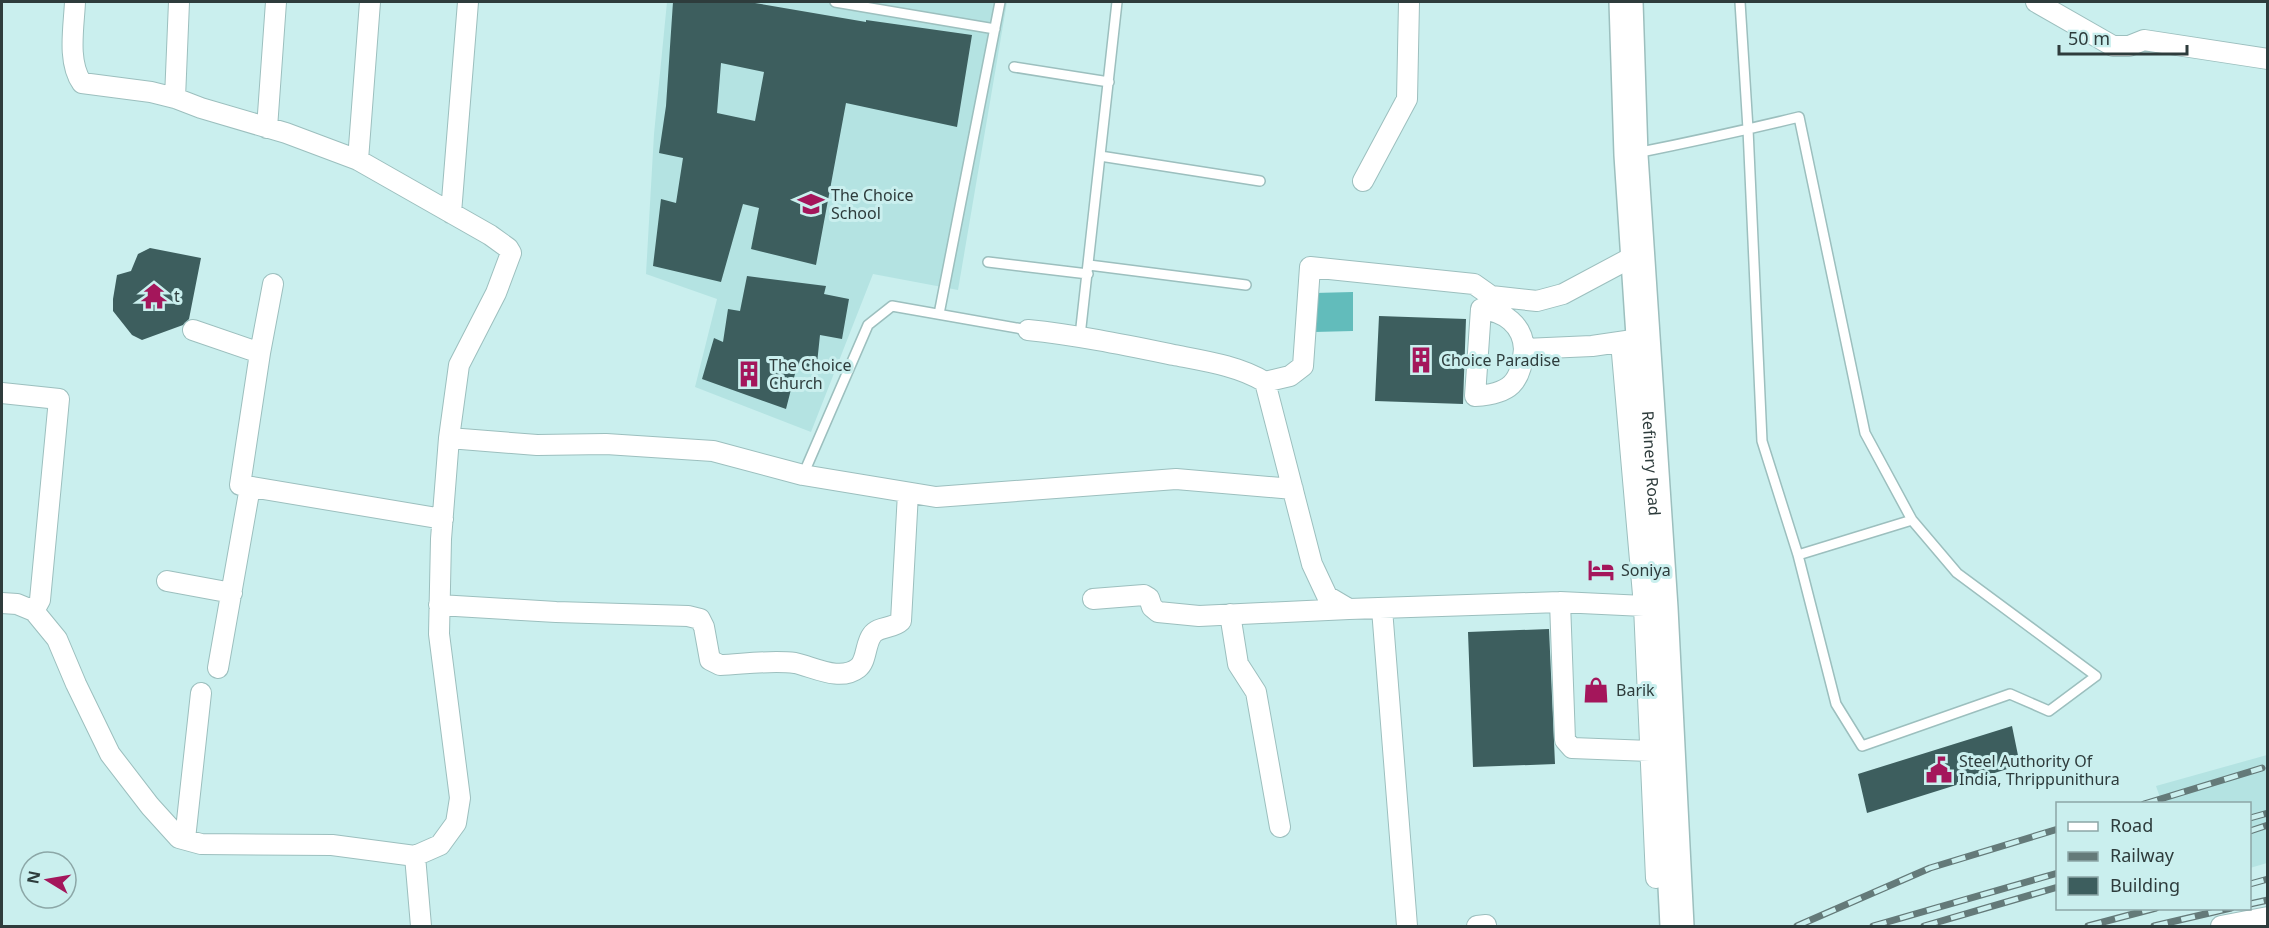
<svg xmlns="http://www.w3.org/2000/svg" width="2269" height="928" viewBox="0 0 2269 928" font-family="'Noto Sans',sans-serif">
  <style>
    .built { fill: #b4e3e2 }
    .water { fill: #62bcbb }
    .building { fill: #3d5e5e; fill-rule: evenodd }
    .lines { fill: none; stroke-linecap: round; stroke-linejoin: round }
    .lane-casing { stroke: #9cbfbe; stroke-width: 12 }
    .street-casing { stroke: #9cbfbe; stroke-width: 22 }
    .highway-casing { stroke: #9cbfbe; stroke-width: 36 }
    .lane { stroke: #fff; stroke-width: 9 }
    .street { stroke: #fff; stroke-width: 20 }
    .highway { stroke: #fff; stroke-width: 33 }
    .rail-casing { stroke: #647a79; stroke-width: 7 }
    .rail { stroke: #caefee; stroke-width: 4.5; stroke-dasharray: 14; stroke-linecap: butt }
    .labels { text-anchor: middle; stroke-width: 6; stroke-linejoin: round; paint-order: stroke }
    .poi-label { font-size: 16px; fill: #2e3c3c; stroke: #caefee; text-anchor: start }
    .street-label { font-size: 16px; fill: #2e3c3c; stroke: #caefee }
  </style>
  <rect width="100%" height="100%" fill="#caefee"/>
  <!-- built -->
  <path class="built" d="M667 2H1007L958 290 873 274 811 432 695 387 717 299 646 274 654 134Z
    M2267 755V863L2250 868V804L2162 803 2156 786Z"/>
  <!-- water -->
  <path class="water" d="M1353 292V331L1314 332V293Z"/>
  <!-- building -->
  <path class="building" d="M673 2H749L866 22V20L972 35 957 127 846 103 816 265 751 249 759 208 743 204 721 282 653 266 661 199 676 203 683 158 659 153 666 106ZM721 63 764 72 755 121 717 113Z
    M150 248 201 258 189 319 183 325 142 340 132 335 113 311V299L117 275 131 271 138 254Z
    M747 276 826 286 824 294 849 299 842 339 820 335 816 373 797 366 786 409 702 379 714 338 723 342 728 309 740 311Z
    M1379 316 1466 319 1463 404 1375 401Z
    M1549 629 1555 764 1473 767 1468 632Z
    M2012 726 2020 765 1867 813 1858 774Z"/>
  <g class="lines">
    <!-- lane casing -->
    <g class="lane-casing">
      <path id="lane" d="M835 2 995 29
        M1014 67 1109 82
        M1636 153C1691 142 1745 130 1799 117L1865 433 1912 520 1957 573 2096 676 2049 711 2010 694 1862 746 1836 704 1798 555 1762 441 1748 129 1740 2
        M1100 156 1260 181
        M988 262 1088 274
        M1089 265 1246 285
        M939 314 1000 2
        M1080 336 1117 2
        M803 475 868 325 892 306 1028 330
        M1798 555 1912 520"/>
    </g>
    <!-- street casing -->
    <g class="street-casing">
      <path id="street" d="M75 2C74 26 67 62 82 83L151 92 175 98 201 108 286 133 358 160 490 235 508 248 511 253 496 293 459 365 449 438
        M2036 2 2113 46H2129L2144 40 2268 59
        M175 98 179 2
        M267 128 276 2
        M358 160 370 2
        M1363 181 1407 99 1409 2
        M451 213 468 2
        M193 330 260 353 240 485 443 519
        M1028 330C1077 335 1125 345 1174 355 1205 361 1239 366 1265 382L1312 564 1327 596 1349 609 1560 602 1644 606
        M1621 342 1644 606 1656 878
        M1524 349C1523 325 1504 311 1481 309L1475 396C1510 394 1521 383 1524 349L1592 346 1633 340
        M260 353 273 284
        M1265 382 1290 376 1303 366 1310 267 1474 284 1491 296 1537 301 1563 294 1638 254
        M2 393 59 399 40 600 34 611
        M167 581 232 593
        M1093 599 1144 595 1149 598 1152 607 1158 612 1199 616 1349 609
        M1560 602 1565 740 1572 748 1650 751
        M2 603 17 604 34 611 57 639 76 684 110 754 150 806 179 838 201 844 332 845 415 856 440 845 456 823 460 798 439 634 441 539 449 438 537 445 606 444 713 451 803 475 936 497 1176 479 1293 489
        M439 605 556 612 688 616 700 619 704 627 710 660 720 665C744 664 771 660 795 663 814 667 840 682 858 668 867 661 865 644 872 635 878 626 893 629 901 621L908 493
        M1382 609 1407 926
        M1230 614 1238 664 1256 692 1280 827
        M218 668 250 487
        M185 839 201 693
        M415 856 421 926
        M1477 926 1486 925
        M2221 926 2268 917"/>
    </g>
    <!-- highway casing -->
    <g class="highway-casing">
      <g id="highway">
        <path id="s1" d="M1626 2 1631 155 1661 608 1677 926"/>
      </g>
    </g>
    <!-- lane -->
    <use href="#lane" class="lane"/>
    <!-- street -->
    <use href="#street" class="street"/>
    <!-- highway -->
    <use href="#highway" class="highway"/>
    <!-- rail casing -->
    <g class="rail-casing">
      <path id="rail" d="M2144 804 2262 768
        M2250 818 2268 813
        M2250 831 2268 825
        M2250 884 2268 879
        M2250 904 2268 900
        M1797 926 1930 868 2058 829
        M1873 926 2058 873
        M1924 926 2058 887
        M2088 926 2156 908
        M2154 926 2231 908"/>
    </g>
    <!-- rail -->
    <use href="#rail" class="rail"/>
  </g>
  <!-- icons -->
  <defs>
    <g id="school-bare" transform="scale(2.07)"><path d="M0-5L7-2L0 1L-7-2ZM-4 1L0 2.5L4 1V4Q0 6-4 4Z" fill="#a4165b" stroke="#caefee" stroke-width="2.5" paint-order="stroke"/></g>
    <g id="temple-bare" transform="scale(2.07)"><path d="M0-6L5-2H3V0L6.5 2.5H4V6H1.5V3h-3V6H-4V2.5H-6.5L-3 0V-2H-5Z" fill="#a4165b" stroke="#caefee" stroke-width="2.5" paint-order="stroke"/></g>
    <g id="building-bare" transform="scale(2.07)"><path d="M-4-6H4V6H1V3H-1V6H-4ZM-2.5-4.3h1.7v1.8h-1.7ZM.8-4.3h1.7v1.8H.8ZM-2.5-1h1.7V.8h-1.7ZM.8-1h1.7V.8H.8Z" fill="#a4165b" stroke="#caefee" stroke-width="2.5" paint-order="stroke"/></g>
    <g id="hotel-bare" transform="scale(2.07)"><path d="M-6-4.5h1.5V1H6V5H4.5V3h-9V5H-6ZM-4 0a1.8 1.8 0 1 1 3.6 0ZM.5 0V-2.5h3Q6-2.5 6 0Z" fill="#a4165b" stroke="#caefee" stroke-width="2.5" paint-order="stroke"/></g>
    <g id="shop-bare" transform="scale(2.07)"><path d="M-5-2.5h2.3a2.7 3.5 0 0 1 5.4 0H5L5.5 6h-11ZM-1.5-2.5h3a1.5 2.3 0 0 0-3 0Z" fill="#a4165b" stroke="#caefee" stroke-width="2.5" paint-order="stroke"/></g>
    <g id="civic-bare" transform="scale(2.07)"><path d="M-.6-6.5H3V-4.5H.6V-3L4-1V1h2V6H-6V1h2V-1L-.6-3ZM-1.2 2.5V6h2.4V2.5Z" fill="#a4165b" stroke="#caefee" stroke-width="2.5" paint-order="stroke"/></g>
  </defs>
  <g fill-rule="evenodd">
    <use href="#school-bare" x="811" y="204"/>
    <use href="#temple-bare" x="154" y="296"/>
    <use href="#building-bare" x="1421" y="360"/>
    <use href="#building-bare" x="749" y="374"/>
    <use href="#hotel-bare" x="1601" y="570"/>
    <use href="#shop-bare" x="1596" y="690"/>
    <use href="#civic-bare" x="1939" y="770"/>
  </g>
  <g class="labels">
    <!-- poi labels -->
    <g class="poi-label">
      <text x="831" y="201">The Choice<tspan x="831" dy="18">School</tspan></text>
      <text x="174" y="302">t</text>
      <text x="1441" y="366">Choice Paradise</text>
      <text x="769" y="371">The Choice<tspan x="769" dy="18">Church</tspan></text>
      <text x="1621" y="576">Soniya</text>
      <text x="1616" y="696">Barik</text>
      <text x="1959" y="767">Steel Authority Of<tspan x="1959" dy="18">India, Thrippunithura</tspan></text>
    </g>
    <!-- street labels -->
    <g class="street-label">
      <text dy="6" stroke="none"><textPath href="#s1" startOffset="462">Refinery Road</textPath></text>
    </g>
  </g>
  <!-- border -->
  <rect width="2269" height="928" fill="none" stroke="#2e3c3c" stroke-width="6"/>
  <!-- legend -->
  <rect x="2056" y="802" width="195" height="108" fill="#caefee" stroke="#8ca7a7" stroke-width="1.5"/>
  <rect x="2068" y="822" width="30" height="9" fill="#ffffff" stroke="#8ca7a7" stroke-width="1.5"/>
  <text x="2110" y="832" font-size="18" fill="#2e3c3c">Road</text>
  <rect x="2068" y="852" width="30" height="9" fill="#647a79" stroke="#8ca7a7" stroke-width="1.5"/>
  <text x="2110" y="862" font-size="18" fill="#2e3c3c">Railway</text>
  <rect x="2068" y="877" width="30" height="18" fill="#3d5e5e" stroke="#8ca7a7" stroke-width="1.5"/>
  <text x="2110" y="892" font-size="18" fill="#2e3c3c">Building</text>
  <!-- north arrow -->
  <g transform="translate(48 880) rotate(281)"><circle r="28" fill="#caefee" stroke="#8ca7a7" stroke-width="1.5"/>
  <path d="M0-4.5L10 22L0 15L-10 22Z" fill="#a4165b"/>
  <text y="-9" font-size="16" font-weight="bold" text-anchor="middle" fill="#2e3c3c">N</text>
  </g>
  <!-- scale -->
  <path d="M2059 45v9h128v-9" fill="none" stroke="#2e3c3c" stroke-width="3"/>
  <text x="2068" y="45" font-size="18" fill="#2e3c3c" stroke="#caefee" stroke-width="4.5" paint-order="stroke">50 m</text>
</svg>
